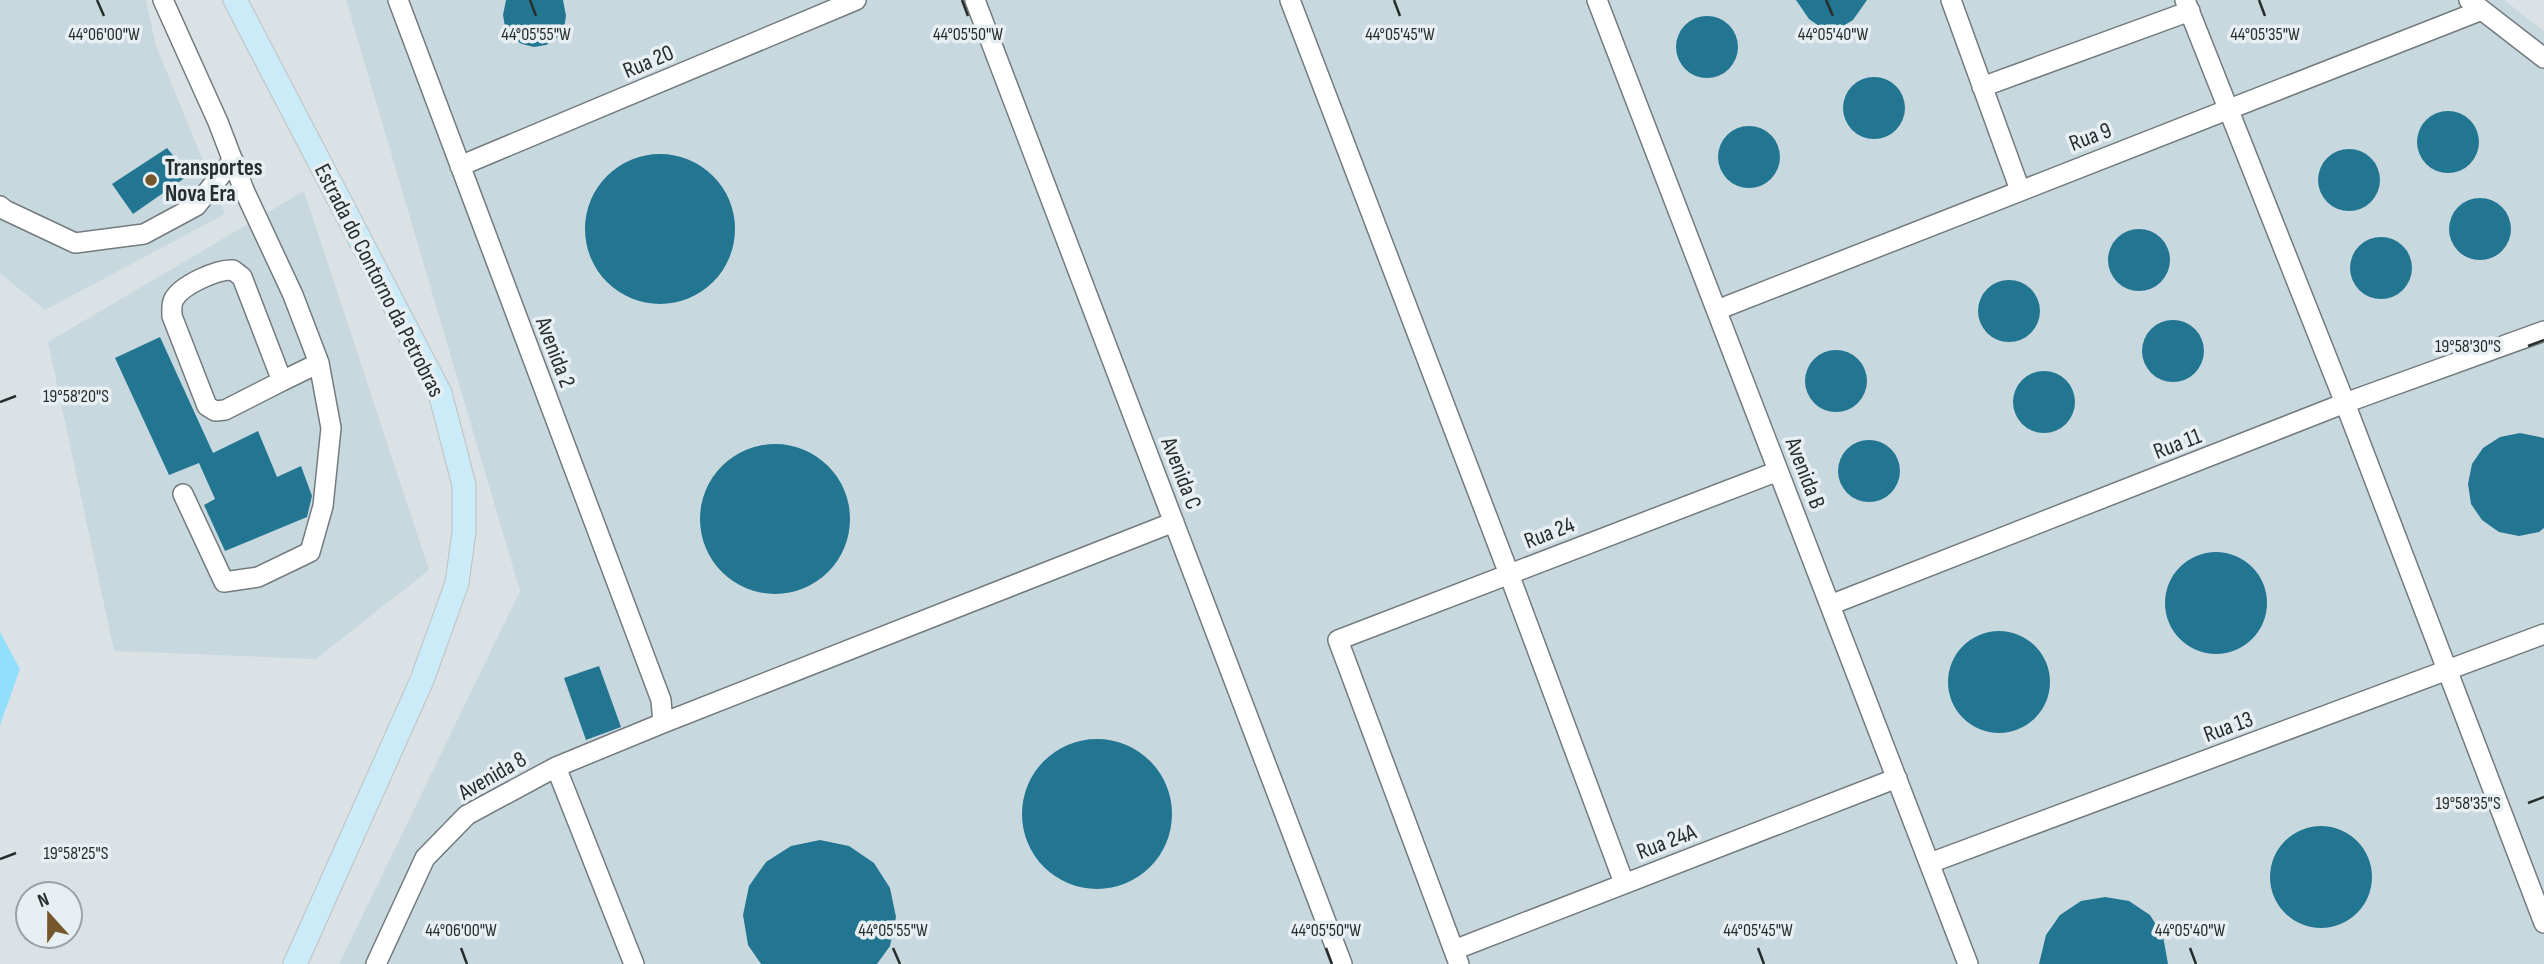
<svg xmlns="http://www.w3.org/2000/svg" width="2544" height="964" viewBox="0 0 2544 964" font-family="'Sofia Sans Condensed',sans-serif">
  <style>
    .built { fill: #c8d8df }
    .green { fill: #92dffd }
    .building { fill: #237692 }
    .lines { fill: none; stroke-linecap: round; stroke-linejoin: round }
    .minor-casing { stroke: #737b7e; stroke-width: 22 }
    .major-casing { stroke: #bec0c0; stroke-width: 25 }
    .minor { stroke: #fff; stroke-width: 19 }
    .major { stroke: #ccebf8; stroke-width: 23 }
    .ticks { fill: none; stroke: #282c2d; stroke-width: 2.5 }
    .poi-dot { fill: #75572b; stroke: #e7eff3; stroke-width: 2.5 }
    .labels { text-anchor: middle; stroke-width: 7; stroke-linejoin: round; paint-order: stroke }
    .street-label { font-size: 23px; fill: #282c2d; stroke: #e7eff3 }
    .poi-label { font-size: 23px; font-weight: bold; fill: #282c2d; stroke: #e7eff3; text-anchor: start }
    .ticks-label { font-size: 18px; text-anchor: middle; fill: #282c2d; stroke: #e7eff3; stroke-width: 7; stroke-linejoin: round; paint-order: stroke }
  </style>
  <rect width="100%" height="100%" fill="#dae2e6"/>
  <!-- built -->
  <path class="built" d="M0 0H146L156 46 225 214 45 310 0 273Z
    M346 0H2504L2544 31V964H339L520 591Z
    M304 191 429 570 316 659 114 651 48 342Z"/>
  <!-- green -->
  <path class="green" d="M0 632 20 669 0 725Z"/>
  <!-- building -->
  <path class="building" d="M506 0H563L566 16 564 28 557 38 546 45 534 47 522 44 512 38 505 27 503 15Z
    M1796 0H1867L1853 20 1843 26 1831 28 1819 26 1809 19Z
    M1676 47a31 31 0 1 1 62 0a31 31 0 1 1-62 0Z
    M1843 108a31 31 0 1 1 62 0a31 31 0 1 1-62 0Z
    M2417 142a31 31 0 1 1 62 0a31 31 0 1 1-62 0Z
    M1718 157a31 31 0 1 1 62 0a31 31 0 1 1-62 0Z
    M167 148 189 175 133 214 112 184Z
    M2318 180a31 31 0 1 1 62 0a31 31 0 1 1-62 0Z
    M585 229a75 75 0 1 1 150 0a75 75 0 1 1-150 0Z
    M2449 229a31 31 0 1 1 62 0a31 31 0 1 1-62 0Z
    M2108 260a31 31 0 1 1 62 0a31 31 0 1 1-62 0Z
    M2350 268a31 31 0 1 1 62 0a31 31 0 1 1-62 0Z
    M1978 311a31 31 0 1 1 62 0a31 31 0 1 1-62 0Z
    M2142 351a31 31 0 1 1 62 0a31 31 0 1 1-62 0Z
    M160 337 213 453 258 431 277 477 301 466 312 496 307 517 225 551 204 505 215 499 199 463 169 475 115 358Z
    M1805 381a31 31 0 1 1 62 0a31 31 0 1 1-62 0Z
    M2013 402a31 31 0 1 1 62 0a31 31 0 1 1-62 0Z
    M2520 433 2544 438V528L2539 532 2519 536 2499 532 2482 520 2471 504 2468 484 2472 464 2483 448 2500 437Z
    M1838 471a31 31 0 1 1 62 0a31 31 0 1 1-62 0Z
    M700 519a75 75 0 1 1 150 0a75 75 0 1 1-150 0Z
    M2165 603a51 51 0 1 1 102 0a51 51 0 1 1-102 0Z
    M1948 682a51 51 0 1 1 102 0a51 51 0 1 1-102 0Z
    M599 666 621 727 586 740 564 678Z
    M1022 814a75 75 0 1 1 150 0a75 75 0 1 1-150 0Z
    M2270 877a51 51 0 1 1 102 0a51 51 0 1 1-102 0Z
    M820 840 849 846 874 863 890 888 896 917 890 946 877 964H761L748 945 743 915 749 886 766 862 791 846Z
    M2105 897 2129 901 2150 915 2163 936 2168 964H2039L2046 935 2060 915 2081 901Z"/>
  <g class="lines">
    <!-- minor casing -->
    <g class="minor-casing">
      <path id="minor" d="M163 0 218 122 244 190 293 295 319 363 331 428 323 506 310 552 258 577 224 582 183 494
        M398 0 661 700 663 723
        M975 0 1342 964
        M1290 0 1509 574 1624 883
        M1597 0 1968 964
        M1951 0 2020 190
        M2185 0 2345 403 2544 923
        M2469 0 2544 58
        M1982 87 2190 11
        M460 166 856 0
        M0 206 5 210 75 243 144 234 196 206 233 160
        M1717 310 2482 10
        M282 381 225 410 215 411 207 406 172 316C172 310 171 304 174 299 182 285 217 269 233 270L242 277 282 381 319 363
        M1830 605 2345 403 2544 331
        M556 767 634 964
        M1930 863 2544 634
        M1454 950 1897 778
        M376 964 425 858 467 815 556 767 663 723 1174 522
        M1459 964 1338 640 1778 471"/>
    </g>
    <!-- major casing -->
    <g class="major-casing">
      <path id="major" d="M235 0 440 393 464 485V532L457 583 422 680 295 964"/>
    </g>
    <!-- minor -->
    <use href="#minor" class="minor"/>
    <!-- major -->
    <use href="#major" class="major"/>
  </g>
  <!-- ticks -->
  <path class="ticks" d="M97 0 104 16M530 0 536 16M962 0 968 16M1394 0 1400 16M1826 0 1833 16M2259 0 2265 16M2528 346 2544 340M0 402 16 396M2528 803 2544 797M0 859 16 853M461 948 467 964M893 948 900 964M1326 948 1332 964M1758 948 1764 964M2190 948 2196 964"/>
  <!-- markers -->
  <circle class="poi-dot" cx="151" cy="180" r="7"/>
  <g class="labels">
    <!-- street labels -->
    <g class="street-label">
      <text transform="translate(648 61) rotate(-23)" y="8">Rua 20</text>
      <text transform="translate(2090 136) rotate(-21)" y="8">Rua 9</text>
      <text transform="translate(380 280) rotate(63)" y="8">Estrada do Contorno da Petrobras</text>
      <text transform="translate(556 352) rotate(69)" y="8">Avenida 2</text>
      <text transform="translate(2177 443) rotate(-21)" y="8">Rua 11</text>
      <text transform="translate(1182 473) rotate(69)" y="8">Avenida C</text>
      <text transform="translate(1806 473) rotate(69)" y="8">Avenida B</text>
      <text transform="translate(1549 532) rotate(-21)" y="8">Rua 24</text>
      <text transform="translate(2228 726) rotate(-20)" y="8">Rua 13</text>
      <text transform="translate(492 775) rotate(-30)" y="8">Avenida 8</text>
      <text transform="translate(1666 841) rotate(-21)" y="8">Rua 24A</text>
    </g>
    <!-- poi labels -->
    <g class="poi-label">
      <text x="165" y="175">Transportes<tspan x="165" dy="26">Nova Era</tspan></text>
    </g>
  </g>
  <g class="ticks-label">
    <text x="104" y="40">44°06'00"W</text>
    <text x="536" y="40">44°05'55"W</text>
    <text x="968" y="40">44°05'50"W</text>
    <text x="1400" y="40">44°05'45"W</text>
    <text x="2265" y="40">44°05'35"W</text>
    <text x="1833" y="40">44°05'40"W</text>
    <text x="2468" y="352">19°58'30"S</text>
    <text x="76" y="402">19°58'20"S</text>
    <text x="2468" y="809">19°58'35"S</text>
    <text x="76" y="859">19°58'25"S</text>
    <text x="461" y="936">44°06'00"W</text>
    <text x="893" y="936">44°05'55"W</text>
    <text x="1326" y="936">44°05'50"W</text>
    <text x="1758" y="936">44°05'45"W</text>
    <text x="2190" y="936">44°05'40"W</text>
  </g>
  <!-- north arrow -->
  <g transform="translate(49 915) rotate(339)"><circle r="33" fill="#e7eff3" stroke="#9ba1a4" stroke-width="2"/>
  <path d="M0-5L12 26L0 18L-12 26Z" fill="#75572b"/>
  <text y="-10" font-size="19" font-weight="bold" text-anchor="middle" fill="#282c2d">N</text>
  </g>
</svg>
